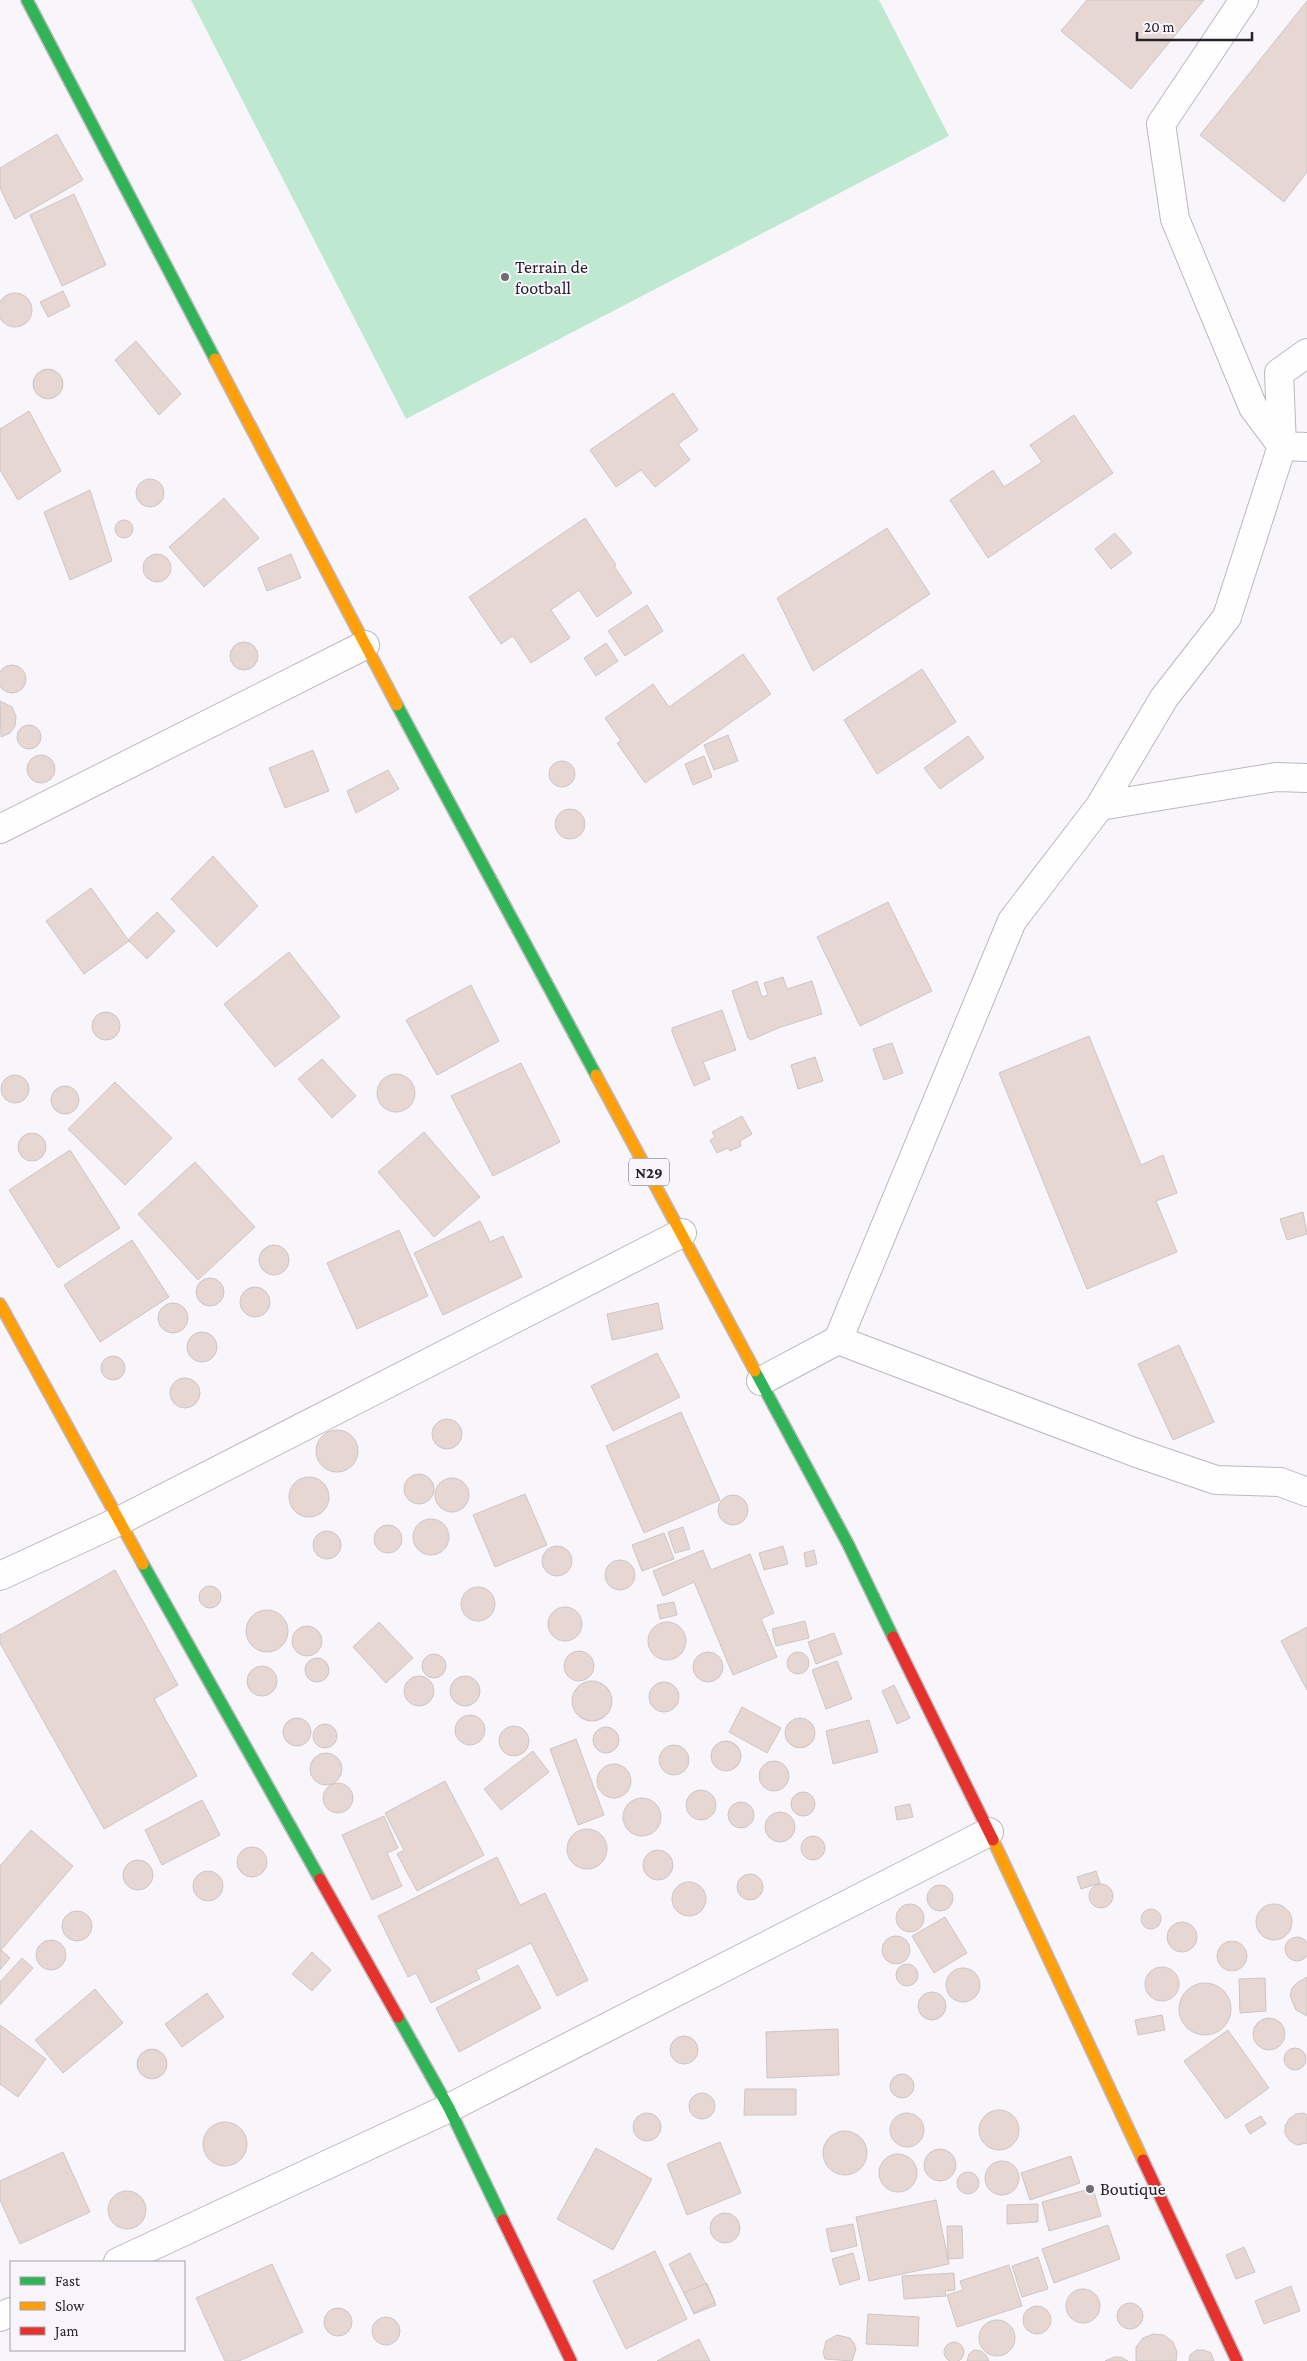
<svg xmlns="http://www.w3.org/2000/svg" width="1307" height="2361" viewBox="0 0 1307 2361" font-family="'Crimson Pro',serif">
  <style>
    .green { fill: #bfe8d1 }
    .building { fill: #e7d7d2; stroke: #cdc6c5 }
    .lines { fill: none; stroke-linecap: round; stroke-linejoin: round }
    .street-casing { stroke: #bcb8c0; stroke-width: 30 }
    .fast-casing { stroke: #bcb8c0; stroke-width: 14 }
    .slow-casing { stroke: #bcb8c0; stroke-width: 14 }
    .jam-casing { stroke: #bcb8c0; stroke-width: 14 }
    .street { stroke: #fefefe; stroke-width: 28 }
    .fast { stroke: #30b455; stroke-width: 11 }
    .slow { stroke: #ff9f0a; stroke-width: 11 }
    .jam { stroke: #e5322d; stroke-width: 11 }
    .poi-dot { fill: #706c74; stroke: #f7f5fb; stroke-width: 2 }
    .labels { text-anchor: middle; stroke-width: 4; stroke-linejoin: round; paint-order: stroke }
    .shield { fill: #f7f5fb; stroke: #65616a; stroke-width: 1 }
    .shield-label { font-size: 16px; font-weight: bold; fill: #26222c }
    .poi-label { font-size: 18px; fill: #26222c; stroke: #f7f5fb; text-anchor: start }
  </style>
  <rect width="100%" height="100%" fill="#f8f6fa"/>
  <!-- green -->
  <path class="green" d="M191 0H879L949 136 406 419Z"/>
  <!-- building -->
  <path class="building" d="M1087 0H1204L1131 89 1061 31Z
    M1307 1V172L1284 202 1200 135Z
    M57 134 83 180 15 219 0 188V168Z
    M74 194 106 265 62 286 30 215Z
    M63 291 70 306 48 317 40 302Z
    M-2 310a17 17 0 1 1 34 0a17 17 0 1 1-34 0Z
    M136 341 181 394 159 415 115 360Z
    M33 384a15 15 0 1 1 30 0a15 15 0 1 1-30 0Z
    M673 393 698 430 678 444 690 460 655 487 641 470 616 487 590 450Z
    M29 411 61 471 18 500 0 470V429Z
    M1074 415 1113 473 988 558 950 500 993 470 1004 487 1042 462 1030 445Z
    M136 493a14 14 0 1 1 28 0a14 14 0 1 1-28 0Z
    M90 490 112 561 70 580 44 512Z
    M224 498 259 538 204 587 169 547Z
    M585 518 616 565 614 566 632 593 597 617 579 590 551 610 570 638 531 663 513 636 501 644 469 597Z
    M115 529a9 9 0 1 1 18 0a9 9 0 1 1-18 0Z
    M887 528 930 594 813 671 777 598Z
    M1115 533 1132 553 1111 569 1095 549Z
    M291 554 301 578 267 591 258 568Z
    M143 568a14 14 0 1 1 28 0a14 14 0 1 1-28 0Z
    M647 605 663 631 625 656 608 631Z
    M230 656a14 14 0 1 1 28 0a14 14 0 1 1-28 0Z
    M606 643 618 661 596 676 584 658Z
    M743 654 771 694 645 783 617 743 621 741 605 718 653 684 669 707Z
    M-2 679a14 14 0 1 1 28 0a14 14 0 1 1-28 0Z
    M922 669 956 722 877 774 844 720Z
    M0 701 12 707 16 716 15 726 10 733 1 737Z
    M17 737a12 12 0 1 1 24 0a12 12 0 1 1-24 0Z
    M728 735 738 761 714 770 704 745Z
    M968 736 984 758 940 789 924 768Z
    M313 750 329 791 285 808 269 768Z
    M27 769a14 14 0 1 1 28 0a14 14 0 1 1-28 0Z
    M704 756 712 777 693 785 685 764Z
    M549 774a13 13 0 1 1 26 0a13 13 0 1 1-26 0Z
    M388 770 399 789 356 813 347 791Z
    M555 824a15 15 0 1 1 30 0a15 15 0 1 1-30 0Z
    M213 856 258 906 217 947 171 899Z
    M91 888 129 941 84 974 46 921Z
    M888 902 932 991 860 1026 817 937Z
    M157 912 175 931 147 959 128 940Z
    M289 952 340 1017 275 1067 224 1004Z
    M783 977 787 989 812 981 822 1014 778 1028 751 1040 748 1038 732 991 757 981 762 997 768 995 764 983Z
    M471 985 499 1041 437 1075 406 1020Z
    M722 1010 736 1050 703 1062 710 1079 694 1086 672 1032V1028Z
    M92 1026a14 14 0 1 1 28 0a14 14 0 1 1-28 0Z
    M1089 1036 1141 1165 1163 1155 1177 1193 1156 1201 1177 1252 1087 1289 999 1073Z
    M892 1043 903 1073 884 1080 873 1049Z
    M815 1057 823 1081 798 1089 791 1065Z
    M322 1059 356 1096 332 1118 298 1079Z
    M521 1063 560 1142 493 1176 451 1096Z
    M377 1093a19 19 0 1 1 38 0a19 19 0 1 1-38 0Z
    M1 1089a14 14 0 1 1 28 0a14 14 0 1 1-28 0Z
    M115 1082 172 1138 125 1185 68 1129Z
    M51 1100a14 14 0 1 1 28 0a14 14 0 1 1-28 0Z
    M742 1116 752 1134 740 1141 741 1146 730 1151 728 1148 717 1153 710 1140 715 1137 712 1132Z
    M424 1132 480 1197 434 1237 378 1172Z
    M18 1147a14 14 0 1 1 28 0a14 14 0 1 1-28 0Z
    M70 1150 120 1228 58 1268 9 1190Z
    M195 1162 255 1227 198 1280 138 1214Z
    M1303 1212 1307 1234 1287 1240 1280 1219Z
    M480 1221 490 1242 503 1236 522 1277 443 1315 414 1253Z
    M399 1230 428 1296 357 1329 327 1263Z
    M132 1240 169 1297 100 1342 64 1285Z
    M259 1260a15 15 0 1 1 30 0a15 15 0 1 1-30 0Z
    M196 1292a14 14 0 1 1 28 0a14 14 0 1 1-28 0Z
    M240 1302a15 15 0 1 1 30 0a15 15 0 1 1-30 0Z
    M658 1303 663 1329 612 1340 607 1314Z
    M158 1318a15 15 0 1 1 30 0a15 15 0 1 1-30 0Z
    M187 1347a15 15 0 1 1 30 0a15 15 0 1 1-30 0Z
    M1179 1345 1214 1422 1173 1440 1138 1364Z
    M657 1353 680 1397 613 1431 591 1386Z
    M101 1368a12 12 0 1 1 24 0a12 12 0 1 1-24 0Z
    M170 1393a15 15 0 1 1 30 0a15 15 0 1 1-30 0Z
    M681 1412 720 1500 644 1533 606 1446Z
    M432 1434a15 15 0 1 1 30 0a15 15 0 1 1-30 0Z
    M316 1451a21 21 0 1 1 42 0a21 21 0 1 1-42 0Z
    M404 1489a15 15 0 1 1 30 0a15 15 0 1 1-30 0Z
    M289 1497a20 20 0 1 1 40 0a20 20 0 1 1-40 0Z
    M435 1495a17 17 0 1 1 34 0a17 17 0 1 1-34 0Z
    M525 1494 547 1545 495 1567 473 1515Z
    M718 1510a15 15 0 1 1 30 0a15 15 0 1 1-30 0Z
    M413 1537a18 18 0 1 1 36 0a18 18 0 1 1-36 0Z
    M374 1539a14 14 0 1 1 28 0a14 14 0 1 1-28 0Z
    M683 1527 690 1549 675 1553 668 1532Z
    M313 1545a14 14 0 1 1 28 0a14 14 0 1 1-28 0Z
    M664 1533 674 1559 642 1571 632 1545Z
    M783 1546 788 1564 764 1570 759 1553Z
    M542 1561a15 15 0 1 1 30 0a15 15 0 1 1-30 0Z
    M703 1550 711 1570 750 1554 774 1613 761 1619 777 1657 733 1675 694 1582 663 1596 653 1571Z
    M814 1550 817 1564 806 1567 804 1553Z
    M605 1575a15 15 0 1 1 30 0a15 15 0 1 1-30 0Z
    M115 1570 178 1685 154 1699 197 1776 104 1829 0 1643V1635Z
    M199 1597a11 11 0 1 1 22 0a11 11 0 1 1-22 0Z
    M461 1604a17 17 0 1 1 34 0a17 17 0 1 1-34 0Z
    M674 1602 677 1615 660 1619 657 1605Z
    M548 1624a17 17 0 1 1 34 0a17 17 0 1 1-34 0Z
    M246 1631a21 21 0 1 1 42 0a21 21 0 1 1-42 0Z
    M805 1621 809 1638 776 1646 772 1629Z
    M648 1641a19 19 0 1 1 38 0a19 19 0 1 1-38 0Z
    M379 1622 413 1658 386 1683 353 1647Z
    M292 1641a15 15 0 1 1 30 0a15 15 0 1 1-30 0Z
    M1307 1627V1690L1281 1641Z
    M834 1633 842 1654 816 1664 808 1642Z
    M564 1666a15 15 0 1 1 30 0a15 15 0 1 1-30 0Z
    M787 1663a11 11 0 1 1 22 0a11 11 0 1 1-22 0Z
    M693 1667a15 15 0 1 1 30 0a15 15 0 1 1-30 0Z
    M422 1666a12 12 0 1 1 24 0a12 12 0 1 1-24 0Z
    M305 1670a12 12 0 1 1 24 0a12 12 0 1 1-24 0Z
    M837 1661 852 1699 826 1709 812 1670Z
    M247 1681a15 15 0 1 1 30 0a15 15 0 1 1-30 0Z
    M404 1691a15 15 0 1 1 30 0a15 15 0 1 1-30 0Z
    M450 1691a15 15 0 1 1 30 0a15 15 0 1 1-30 0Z
    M572 1701a20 20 0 1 1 40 0a20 20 0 1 1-40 0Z
    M649 1697a15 15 0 1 1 30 0a15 15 0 1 1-30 0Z
    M894 1685 910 1718 897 1724 882 1691Z
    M742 1707 781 1728 767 1753 729 1732Z
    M455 1730a15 15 0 1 1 30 0a15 15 0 1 1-30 0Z
    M283 1732a14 14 0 1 1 28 0a14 14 0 1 1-28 0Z
    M785 1733a15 15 0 1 1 30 0a15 15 0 1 1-30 0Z
    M869 1720 878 1752 833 1764 826 1731Z
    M313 1736a12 12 0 1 1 24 0a12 12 0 1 1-24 0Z
    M499 1741a15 15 0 1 1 30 0a15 15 0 1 1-30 0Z
    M593 1740a13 13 0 1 1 26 0a13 13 0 1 1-26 0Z
    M576 1739 604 1815 578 1825 550 1749Z
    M711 1756a15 15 0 1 1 30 0a15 15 0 1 1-30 0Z
    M659 1760a15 15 0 1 1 30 0a15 15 0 1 1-30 0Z
    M533 1751 549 1772 501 1810 484 1789Z
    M310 1769a16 16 0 1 1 32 0a16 16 0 1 1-32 0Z
    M759 1776a15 15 0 1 1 30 0a15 15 0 1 1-30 0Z
    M597 1781a17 17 0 1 1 34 0a17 17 0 1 1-34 0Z
    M445 1781 484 1855 417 1891 397 1854 404 1850 385 1813Z
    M323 1798a15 15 0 1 1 30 0a15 15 0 1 1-30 0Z
    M686 1805a15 15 0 1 1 30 0a15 15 0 1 1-30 0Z
    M791 1804a12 12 0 1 1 24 0a12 12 0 1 1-24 0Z
    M623 1817a19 19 0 1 1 38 0a19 19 0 1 1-38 0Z
    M202 1800 220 1835 162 1865 145 1830Z
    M728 1815a13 13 0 1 1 26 0a13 13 0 1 1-26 0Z
    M910 1804 913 1817 897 1820 895 1807Z
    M765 1827a15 15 0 1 1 30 0a15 15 0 1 1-30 0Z
    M384 1816 398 1848 387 1853 402 1886 372 1900 342 1835Z
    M567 1849a20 20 0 1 1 40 0a20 20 0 1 1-40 0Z
    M31 1830 73 1866 1 1950 10 1958 0 1970V1866Z
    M801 1848a12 12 0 1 1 24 0a12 12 0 1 1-24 0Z
    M237 1862a15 15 0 1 1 30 0a15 15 0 1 1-30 0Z
    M643 1865a15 15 0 1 1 30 0a15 15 0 1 1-30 0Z
    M497 1857 520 1905 545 1893 588 1980 557 1996 531 1943 476 1970 480 1979 431 2003 416 1973 408 1977 378 1916Z
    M123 1875a15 15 0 1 1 30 0a15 15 0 1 1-30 0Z
    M1096 1871 1100 1883 1081 1889 1077 1877Z
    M193 1886a15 15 0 1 1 30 0a15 15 0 1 1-30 0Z
    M737 1887a13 13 0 1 1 26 0a13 13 0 1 1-26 0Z
    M672 1899a17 17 0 1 1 34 0a17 17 0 1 1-34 0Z
    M1089 1896a12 12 0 1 1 24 0a12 12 0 1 1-24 0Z
    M927 1898a13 13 0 1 1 26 0a13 13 0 1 1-26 0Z
    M896 1918a14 14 0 1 1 28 0a14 14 0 1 1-28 0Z
    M1256 1922a18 18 0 1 1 36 0a18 18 0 1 1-36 0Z
    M1141 1919a10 10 0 1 1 20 0a10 10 0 1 1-20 0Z
    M62 1926a15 15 0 1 1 30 0a15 15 0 1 1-30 0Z
    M945 1917 967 1953 934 1973 912 1936Z
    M1167 1937a15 15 0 1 1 30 0a15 15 0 1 1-30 0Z
    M882 1950a14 14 0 1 1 28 0a14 14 0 1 1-28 0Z
    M1285 1949a12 12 0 1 1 24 0a12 12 0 1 1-24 0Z
    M36 1955a15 15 0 1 1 30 0a15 15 0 1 1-30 0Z
    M1217 1956a15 15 0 1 1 30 0a15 15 0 1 1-30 0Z
    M312 1952 331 1970 312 1991 292 1974Z
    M22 1958 33 1968 0 2005V1982Z
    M896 1975a11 11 0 1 1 22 0a11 11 0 1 1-22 0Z
    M518 1965 541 2008 459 2052 436 2008Z
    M1145 1984a17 17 0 1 1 34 0a17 17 0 1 1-34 0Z
    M946 1985a17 17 0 1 1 34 0a17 17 0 1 1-34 0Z
    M1307 1977V2016L1296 2010 1290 1996 1292 1988 1298 1982Z
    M1265 1978 1266 2011 1240 2013 1239 1979Z
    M1179 2009a26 26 0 1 1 52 0a26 26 0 1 1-52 0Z
    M95 1989 123 2023 63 2073 35 2040Z
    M918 2006a14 14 0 1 1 28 0a14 14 0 1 1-28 0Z
    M207 1993 224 2017 182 2047 165 2024Z
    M1162 2015 1165 2030 1138 2035 1135 2020Z
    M1253 2034a16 16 0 1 1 32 0a16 16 0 1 1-32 0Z
    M0 2025 46 2059 18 2097 0 2084Z
    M838 2029 839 2075 767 2078 766 2032Z
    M1228 2030 1269 2088 1226 2119 1184 2061Z
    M670 2050a14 14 0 1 1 28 0a14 14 0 1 1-28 0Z
    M1284 2059a11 11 0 1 1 22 0a11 11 0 1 1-22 0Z
    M137 2064a15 15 0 1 1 30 0a15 15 0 1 1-30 0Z
    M890 2086a12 12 0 1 1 24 0a12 12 0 1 1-24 0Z
    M745 2089H796V2115H744Z
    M689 2106a13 13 0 1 1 26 0a13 13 0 1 1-26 0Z
    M979 2130a20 20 0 1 1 40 0a20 20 0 1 1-40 0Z
    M1304 2113 1307 2115V2143L1297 2145 1290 2141 1285 2134V2126L1289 2119 1296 2114Z
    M633 2127a14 14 0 1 1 28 0a14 14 0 1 1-28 0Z
    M890 2130a17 17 0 1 1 34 0a17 17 0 1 1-34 0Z
    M1261 2116 1266 2124 1250 2134 1245 2125Z
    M203 2144a22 22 0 1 1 44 0a22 22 0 1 1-44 0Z
    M823 2153a22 22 0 1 1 44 0a22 22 0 1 1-44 0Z
    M720 2142 741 2193 687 2215 667 2164Z
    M596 2148 652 2179 613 2250 557 2219Z
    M924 2165a16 16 0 1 1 32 0a16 16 0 1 1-32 0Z
    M63 2152 90 2212 20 2244 0 2200V2181Z
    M879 2173a19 19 0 1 1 38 0a19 19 0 1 1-38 0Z
    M1071 2156 1080 2183 1030 2200 1021 2173Z
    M985 2178a17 17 0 1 1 34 0a17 17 0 1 1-34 0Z
    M957 2183a11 11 0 1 1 22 0a11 11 0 1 1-22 0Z
    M1093 2188 1101 2216 1049 2231 1042 2202Z
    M108 2210a19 19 0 1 1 38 0a19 19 0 1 1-38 0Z
    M936 2200 949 2264 869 2281 856 2217Z
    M1038 2204V2222L1007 2224V2205Z
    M710 2228a15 15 0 1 1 30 0a15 15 0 1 1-30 0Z
    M853 2224 857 2246 831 2252 826 2229Z
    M1108 2225 1120 2259 1054 2283 1042 2249Z
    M947 2226H962L963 2258 948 2259Z
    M1244 2247 1255 2272 1236 2279 1226 2255Z
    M655 2251 687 2319 626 2349 593 2281Z
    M690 2253 715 2302 694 2313 669 2264Z
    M853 2253 860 2279 840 2285 832 2259Z
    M1038 2257 1048 2289 1022 2297 1012 2266Z
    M272 2264 303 2332 239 2361H225L196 2298Z
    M1009 2265 1022 2306 957 2327 947 2295 963 2290 960 2281Z
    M954 2273 955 2290 945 2291 946 2296 904 2299 902 2276Z
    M707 2283 716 2305 694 2314 684 2293Z
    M1291 2286 1300 2311 1264 2324 1255 2301Z
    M1066 2306a17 17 0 1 1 34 0a17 17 0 1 1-34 0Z
    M1117 2316a13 13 0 1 1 26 0a13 13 0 1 1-26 0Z
    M1023 2320a14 14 0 1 1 28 0a14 14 0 1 1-28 0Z
    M324 2322a14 14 0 1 1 28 0a14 14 0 1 1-28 0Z
    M868 2314 919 2317 918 2346 866 2344Z
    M372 2331a14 14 0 1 1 28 0a14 14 0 1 1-28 0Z
    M979 2338a18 18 0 1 1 36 0a18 18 0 1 1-36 0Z
    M1153 2334 1164 2335 1173 2342 1177 2352 1176 2361H1136V2347L1143 2338Z
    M837 2335 850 2338 854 2343 856 2349 852 2361 825 2359 823 2353 826 2341Z
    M699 2339 710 2361H657Z
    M944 2352a10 10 0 1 1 20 0a10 10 0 1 1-20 0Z
    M974 2350 981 2351 986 2355 989 2361H967L969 2354Z
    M1196 2350H1204L1211 2353 1214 2361H1189L1190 2355Z
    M1114 2357H1121L1128 2361H1105Z"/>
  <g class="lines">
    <!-- street casing -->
    <g class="street-casing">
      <path id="street" d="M1244 0 1161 124 1175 219 1253 407 1282 446 1307 447
        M1100 806 1276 777 1307 778
        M0 829 365 645
        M838 1340 1134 1452 1216 1480 1280 1482 1307 1492
        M761 1381 838 1340 1012 921 1100 806 1164 698 1227 617 1282 446 1279 373 1307 353
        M0 1576 119 1521 682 1233
        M118 2262 449 2108 989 1832
        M0 2317 11 2312"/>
    </g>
    <!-- fast casing -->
    <g class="fast-casing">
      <path id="fast" d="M27 0 215 359
        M397 705 596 1075
        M755 1371 848 1544 893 1637
        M143 1564 320 1879
        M398 2017 449 2108 503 2220"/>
    </g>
    <!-- slow casing -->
    <g class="slow-casing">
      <path id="slow" d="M215 359 397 705
        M596 1075 755 1371
        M0 1304 143 1564
        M993 1840 1143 2160"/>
    </g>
    <!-- jam casing -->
    <g class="jam-casing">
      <path id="jam" d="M893 1637 993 1840
        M320 1879 398 2017
        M1143 2160 1237 2361
        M503 2220 571 2361"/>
    </g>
    <!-- street -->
    <use href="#street" class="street"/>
    <!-- fast -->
    <use href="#fast" class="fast"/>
    <!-- slow -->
    <use href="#slow" class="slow"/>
    <!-- jam -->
    <use href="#jam" class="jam"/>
  </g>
  <!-- markers -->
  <g class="poi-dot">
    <circle cx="505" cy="277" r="5"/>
    <circle cx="1090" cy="2189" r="5"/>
  </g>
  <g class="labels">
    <!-- shield labels -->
    <rect class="shield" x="629" y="1158.5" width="40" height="27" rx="4"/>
    <g class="shield-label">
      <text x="649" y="1178">N29</text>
    </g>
    <!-- poi labels -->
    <g class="poi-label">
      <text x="515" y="273">Terrain de<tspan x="515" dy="21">football</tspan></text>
      <text x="1100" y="2195">Boutique</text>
    </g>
  </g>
  <!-- legend -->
  <rect x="10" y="2261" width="175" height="90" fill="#f7f5fb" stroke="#a3a1a8"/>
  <rect x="20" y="2277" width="25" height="8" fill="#30b455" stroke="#a3a1a8"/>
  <text x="55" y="2286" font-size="15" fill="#26222c">Fast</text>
  <rect x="20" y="2302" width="25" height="8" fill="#ff9f0a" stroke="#a3a1a8"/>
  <text x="55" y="2311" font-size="15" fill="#26222c">Slow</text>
  <rect x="20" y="2327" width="25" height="8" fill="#e5322d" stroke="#a3a1a8"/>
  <text x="55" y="2336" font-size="15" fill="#26222c">Jam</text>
  <!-- scale -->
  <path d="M1137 32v8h115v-8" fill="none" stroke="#26222c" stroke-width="2.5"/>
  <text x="1144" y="32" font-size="15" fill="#26222c" stroke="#f7f5fb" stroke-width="4" paint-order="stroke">20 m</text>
</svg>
